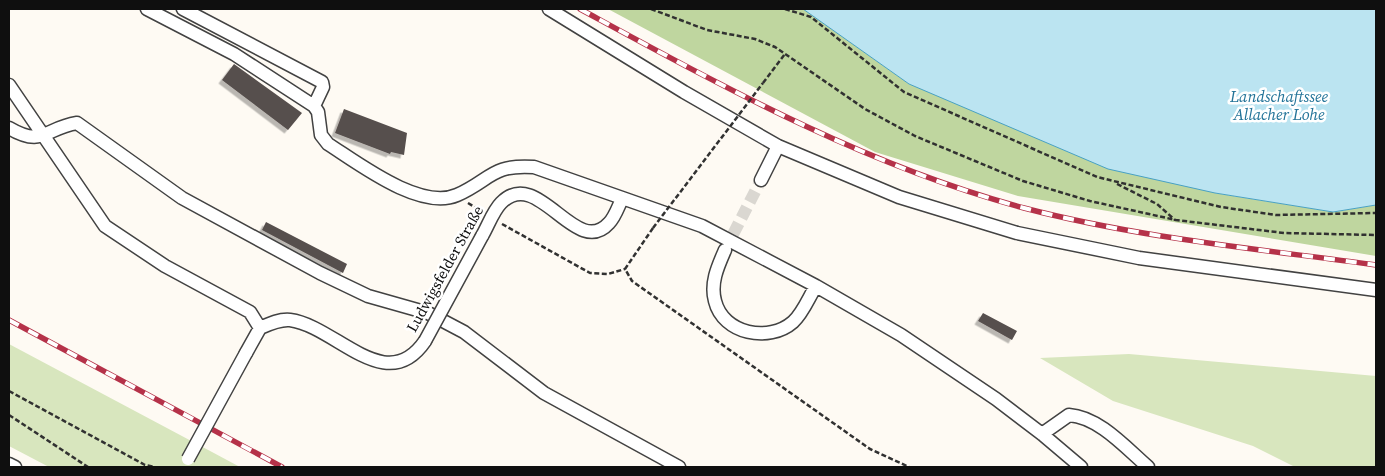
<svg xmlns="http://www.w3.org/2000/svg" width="1385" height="476" viewBox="0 0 1385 476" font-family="'Source Serif 4',serif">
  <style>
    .green { fill: #d8e6be }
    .forest { fill: #bfd69f }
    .water { fill: #bbe4f1; stroke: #48a1c3 }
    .building { fill: #574f4d; filter: url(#shadow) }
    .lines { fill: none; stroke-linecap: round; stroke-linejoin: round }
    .minor-tunnel { stroke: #dad7d1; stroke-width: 12; stroke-dasharray: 12 6; stroke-linecap: butt }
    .minor-casing { stroke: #424242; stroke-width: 15 }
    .path { stroke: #313131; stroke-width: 2.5; stroke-dasharray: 5 2.5; stroke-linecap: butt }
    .minor { stroke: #fff; stroke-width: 12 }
    .rail-casing { stroke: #b53249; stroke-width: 5.5 }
    .rail { stroke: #fff; stroke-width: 4; stroke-dasharray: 11; stroke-linecap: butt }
    .minor-bridge-casing { stroke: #424242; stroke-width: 15; stroke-linecap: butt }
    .path-bridge { stroke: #313131; stroke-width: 2.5; stroke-dasharray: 5 2.5; stroke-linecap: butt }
    .minor-bridge { stroke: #fff; stroke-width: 12 }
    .labels { text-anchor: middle; stroke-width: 5; stroke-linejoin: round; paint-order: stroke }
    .street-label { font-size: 15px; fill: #0f0f0f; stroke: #fff }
    .water-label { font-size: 16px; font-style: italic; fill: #227398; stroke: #fff }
  </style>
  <defs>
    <filter id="shadow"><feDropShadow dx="-3.5" dy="3.5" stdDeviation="0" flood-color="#0004"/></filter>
  </defs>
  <rect width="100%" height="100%" fill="#fefaf3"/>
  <!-- green -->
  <path class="green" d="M9 344 212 452 240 467H49L9 446Z
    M1129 354 1376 376V467H1295L1253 446 1113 401 1040 358Z"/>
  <!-- forest -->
  <path class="forest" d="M608 9H803L909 84 1215 193 1333 212 1376 205V256L1018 196 875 152Z"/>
  <!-- water -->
  <path class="water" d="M803 9H1376V205L1333 212 1215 193 1108 169 909 84Z"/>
  <!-- building -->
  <path class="building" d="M234 64 302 113 288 130 222 80Z
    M344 109 407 133 404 155 391 152 390 154 335 133Z
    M266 222 347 264 343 273 262 230Z
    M983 313 1017 331 1012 340 978 321Z"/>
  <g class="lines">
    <!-- minor-tunnel -->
    <path class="minor-tunnel" d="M725 250 761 180"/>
    <!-- minor casing -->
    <g class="minor-casing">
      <path id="minor" d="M147 9 234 54 314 106 318 112 321 135 328 144C358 163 420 211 457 195 491 180 491 164 534 167L702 226 816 286 901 335 996 399 1042 434 1081 467
        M183 9 322 82 323 87 314 106
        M549 9 684 92 778 146 899 197 1017 233 1139 258 1376 290
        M9 85 105 226 165 266 250 312 260 328
        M9 128C43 148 45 128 77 123L182 198 320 273 368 296 428 313 464 332 544 393 679 467
        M761 180 778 146
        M482 236C488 226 493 211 501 203 538 165 576 260 609 223 615 217 618 207 622 199
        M725 250C718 266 710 283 715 301 723 334 769 343 793 322 803 313 809 297 816 286
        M246 353 260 328C269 324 279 319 290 320 336 326 386 398 425 341
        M1042 434 1069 415C1099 417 1126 448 1148 467
        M9 464 15 467"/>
    </g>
    <!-- path -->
    <path class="path" d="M651 9 707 30 755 39 775 47 865 109 915 136 1023 181 1090 201 1176 220 1284 233 1376 235
      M785 9 811 17 904 92 1097 177 1221 207 1276 215 1376 213
      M763 83 785 54
      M1117 184 1157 204 1175 220
      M468 203 481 211
      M502 224 590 273 608 274 625 269
      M653 228 625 269 632 281 870 449 909 467
      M9 391 145 465 155 467
      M9 415 88 467"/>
    <!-- minor -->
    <use href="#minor" class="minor"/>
    <!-- rail casing -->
    <g class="rail-casing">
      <path id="rail" d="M580 9C724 87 864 165 1024 208 1139 238 1259 249 1376 265
        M9 320 282 467"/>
    </g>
    <!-- rail -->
    <use href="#rail" class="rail"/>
    <!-- minor-bridge casing -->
    <g class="minor-bridge-casing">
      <path id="minor-bridge" d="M425 341 482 236
        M188 459 246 353"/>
    </g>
    <!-- path-bridge -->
    <path class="path-bridge" d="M653 228 763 83"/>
    <!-- minor-bridge -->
    <use href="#minor-bridge" class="minor-bridge"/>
  </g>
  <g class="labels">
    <!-- street labels -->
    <g class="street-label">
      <text transform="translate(445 269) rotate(-61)" y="5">Ludwigsfelder Straße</text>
    </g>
    <!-- water labels -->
    <g class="water-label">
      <text x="1279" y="102">Landschaftssee<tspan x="1279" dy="18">Allacher Lohe</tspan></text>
    </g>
  </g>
  <!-- border -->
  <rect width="1385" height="476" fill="none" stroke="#0f0f0f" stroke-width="20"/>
</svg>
